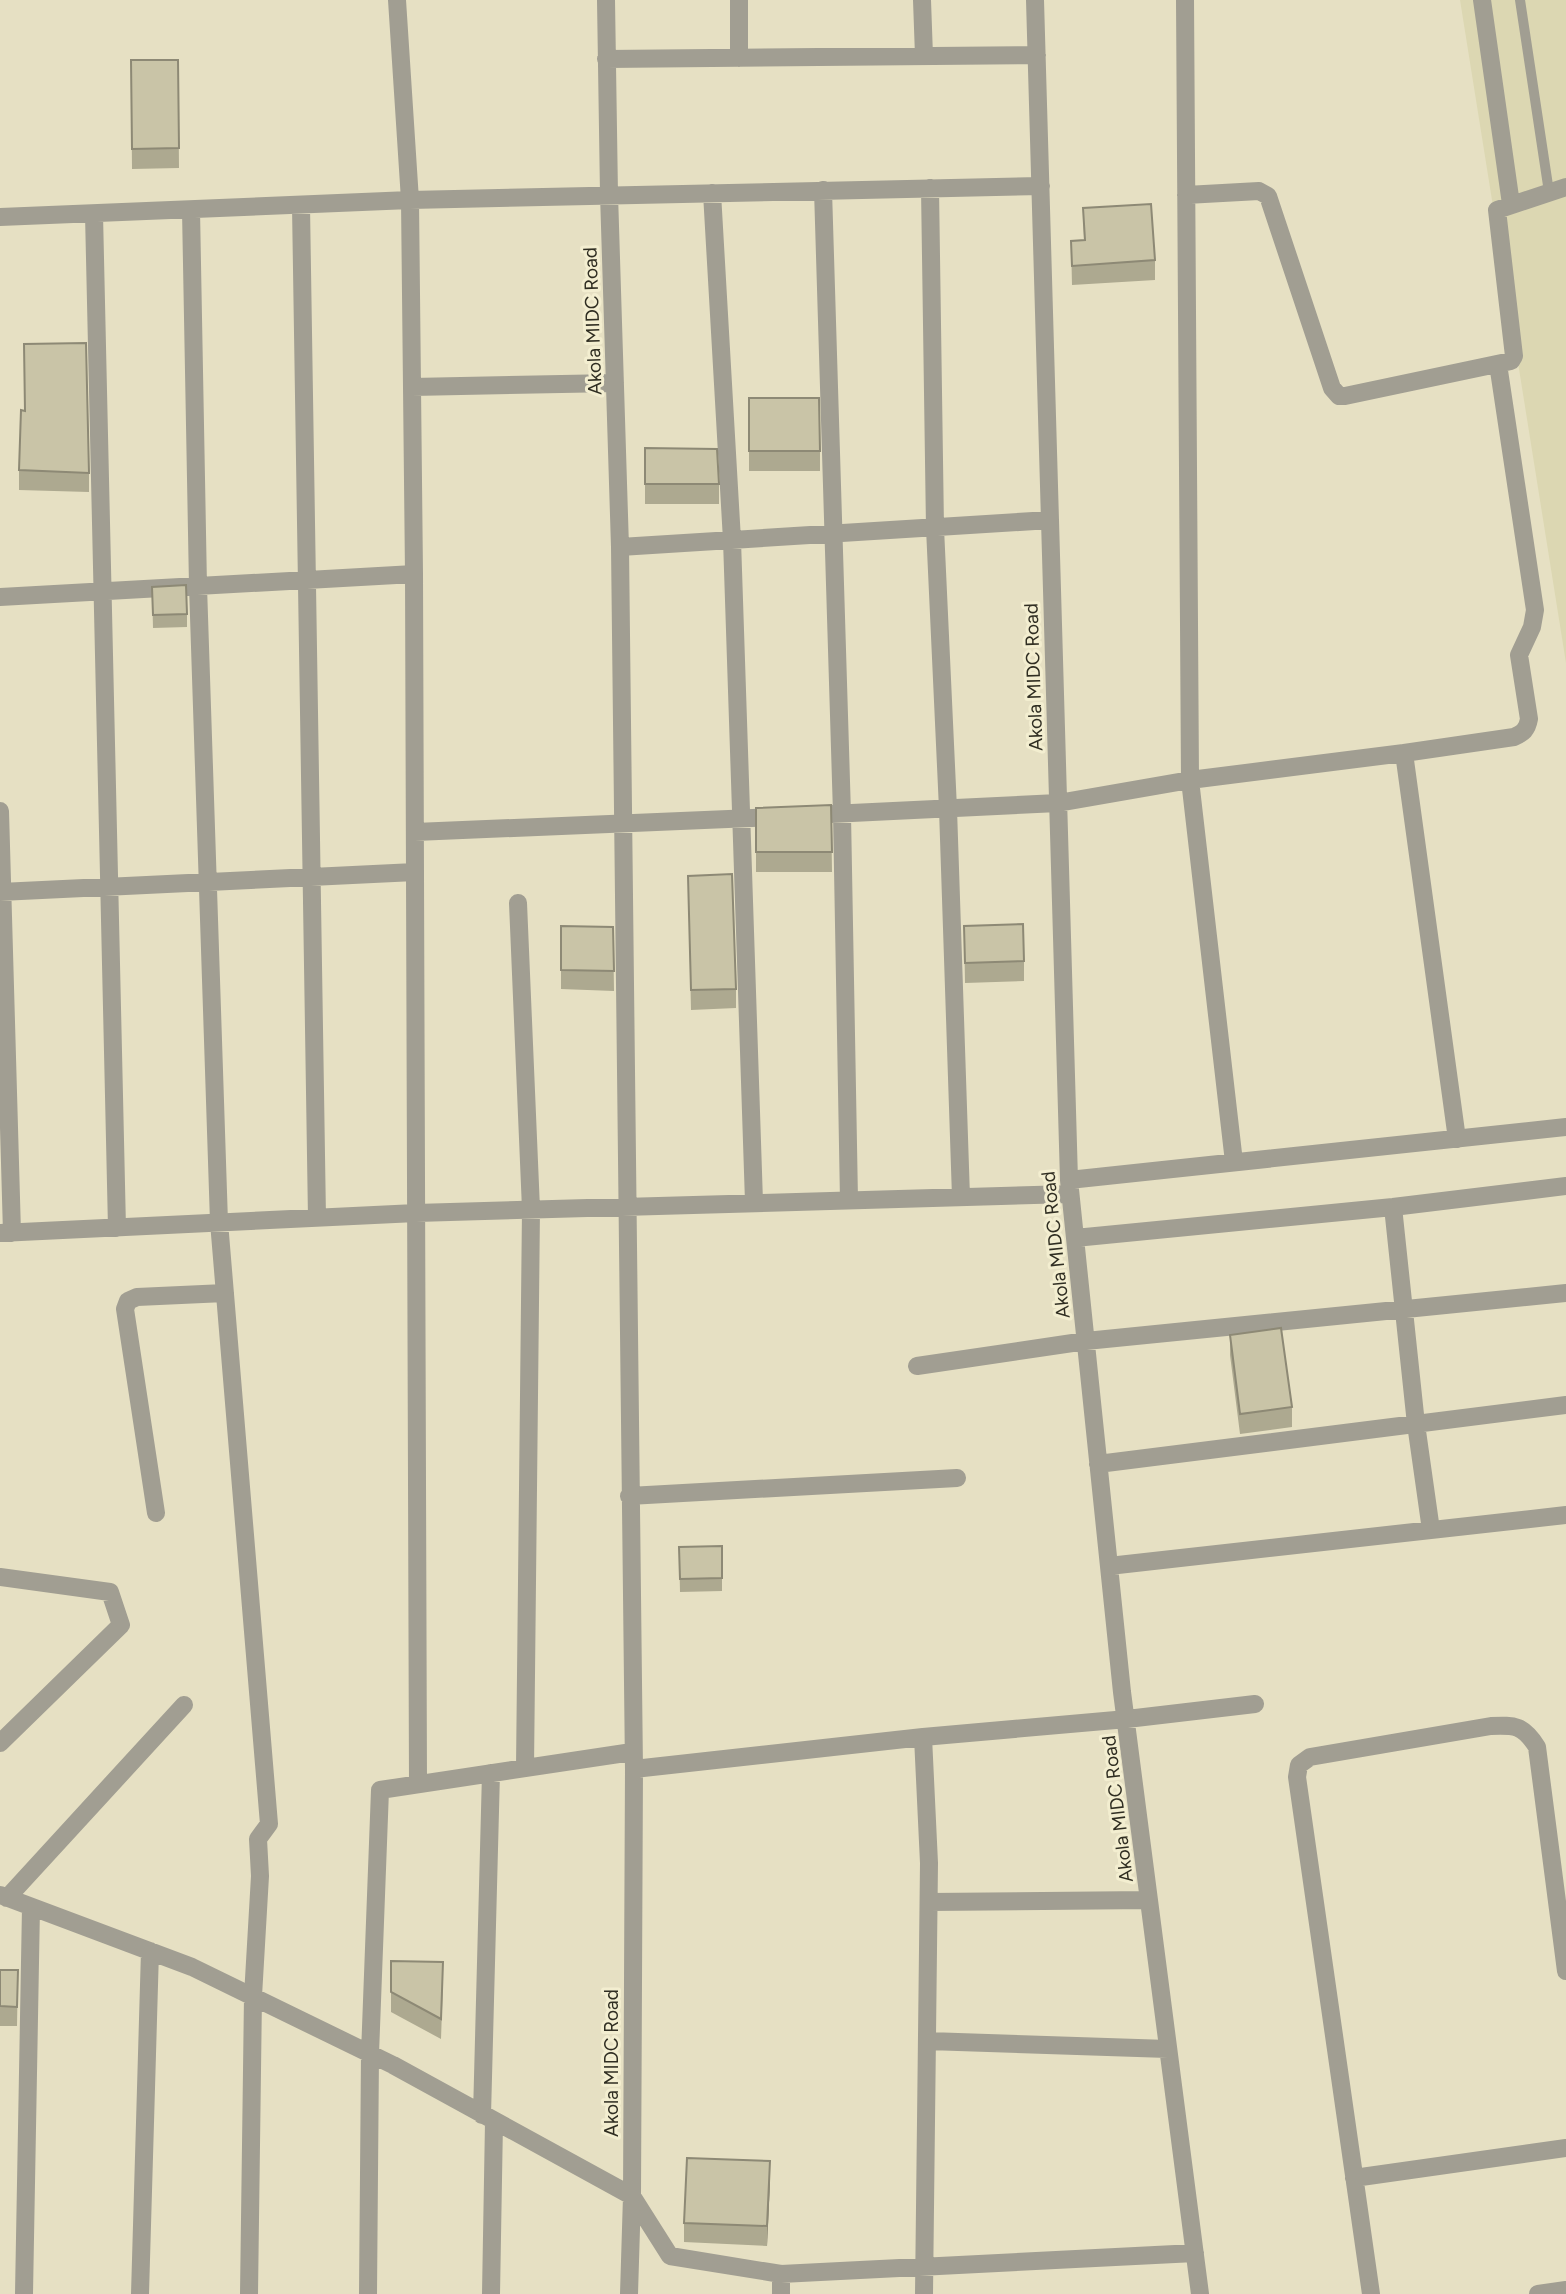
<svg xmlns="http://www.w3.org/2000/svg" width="1566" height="2294" viewBox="0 0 1566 2294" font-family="Figtree,sans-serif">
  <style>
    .built { fill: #dcd7b2 }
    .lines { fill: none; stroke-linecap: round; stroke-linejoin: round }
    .service { stroke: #a19e92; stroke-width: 10 }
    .minor { stroke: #a19e92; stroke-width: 18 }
    .wall { fill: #ada990 }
    .shaded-wall { fill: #8d8975 }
    .building { fill: #c9c4a7; stroke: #8d8975; stroke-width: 2 }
    .labels { text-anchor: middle; stroke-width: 6; stroke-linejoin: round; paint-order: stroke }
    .street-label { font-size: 19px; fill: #302e22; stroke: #f3eed0 }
  </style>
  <rect width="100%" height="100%" fill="#e6e0c3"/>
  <!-- built -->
  <path class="built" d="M1460 0H1566V663Z"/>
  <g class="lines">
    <!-- service -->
    <path class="service" d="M1520 0 1549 192"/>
    <!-- minor -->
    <path class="minor" d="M397 0 410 200 414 574 418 1784
      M606 0 609 194 620 547 634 1769 632 2196 629 2294
      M739 0V58
      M922 0 924 56
      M1035 0 1069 1180 1122 1692 1200 2294
      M1482 0 1511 204
      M606 59 1037 55
      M930 188 935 528 948 809 961 1197
      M823 190 842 814 849 1200
      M712 193 732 540 754 1202
      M1186 195 1259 191 1268 196 1332 388 1339 396H1345L1511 361 1514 356 1497 210 1566 187
      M301 206 317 1218
      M191 210 198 586 219 1222 269 1824 258 1839 260 1876 253 1996 249 2294
      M94 214 117 1228
      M0 217 410 200 1041 186
      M412 387 615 383
      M620 547 1050 520
      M0 597 414 574
      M1404 753 1457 1139
      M0 811 12 1233
      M810 815 1058 803 1190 780 1185 0
      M415 832 778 817
      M0 892 415 872
      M518 903 531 1209 525 1768
      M1234 1162 1190 780 1404 753 1514 737C1523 733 1527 730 1529 719L1519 655 1532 627 1535 610 1498 364
      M1069 1180 1566 1127
      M1393 1207 1416 1424 1431 1530
      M0 1233 416 1213 1070 1194
      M1075 1238 1393 1207 1566 1186
      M917 1366 1086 1341 1566 1293
      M1098 1464 1566 1405
      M629 1496 957 1478
      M156 1513 125 1309 128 1301 137 1297 225 1293
      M1109 1566 1566 1515
      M0 1577 110 1592 121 1625 0 1743
      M923 1737 929 1863 924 2294
      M634 1769 923 1737 1127 1719 1255 1704
      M0 1895 192 1967 393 2065 632 2196 670 2256 781 2274 1195 2253
      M7 1898 184 1705
      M929 1902 1149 1900
      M928 2041 1168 2049
      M482 2115 491 1773
      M1354 2178 1566 2148
      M24 2294 31 1907
      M140 2294 150 1951
      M368 2294 370 2054 380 1790 632 1752
      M491 2294 494 2122
      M781 2294V2274
      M1371 2294 1297 1777 1299 1765 1310 1757 1491 1726C1515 1725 1523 1725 1537 1747L1566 1971
      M1538 2294 1566 2290"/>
  </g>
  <!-- wall -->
  <path class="wall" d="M131 60H178L179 168 132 169Z
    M1083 208 1155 260V280L1072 285 1071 241 1084 240Z
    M749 398 820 451V471H749Z
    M645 448 719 484V504H645Z
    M19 470 89 473V492L19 490Z
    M152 587 187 614V627L153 628Z
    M831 805 832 872H756V808Z
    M688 876 736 989V1008L691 1010Z
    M561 926 613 927 614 991 561 989Z
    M964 926 1024 961V981L965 983Z
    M1230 1335 1292 1407V1427L1240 1434 1230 1355Z
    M722 1546V1591L680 1592 679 1547Z
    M391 1961 443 1982 441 2039 391 2012Z
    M0 1970H18L17 2026H0Z
    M770 2181 767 2246 684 2242V2223Z"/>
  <!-- shaded-wall -->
  <path class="shaded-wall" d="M770 2161V2181L767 2246V2226Z"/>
  <!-- building -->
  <path class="building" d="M131 60H178L179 148 132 149Z
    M1151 204 1155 260 1072 266 1071 241 1085 240 1083 208Z
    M86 343 89 473 19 470 21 410 25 411 24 344Z
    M749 398H819L820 451H749Z
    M645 448 717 449 719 484H645Z
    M186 585 187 614 153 615 152 587Z
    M831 805 832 852H756V808Z
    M732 874 736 989 691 990 688 876Z
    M1023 924 1024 961 965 963 964 926Z
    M561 926 613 927 614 971 561 970Z
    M1281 1328 1292 1407 1240 1414 1230 1335Z
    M722 1546V1578L680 1579 679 1547Z
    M391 1961 443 1962 441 2019 391 1992Z
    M0 1970H18L17 2007 0 2006Z
    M687 2158 770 2161 767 2226 684 2223Z"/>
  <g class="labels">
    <!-- street labels -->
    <g class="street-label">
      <text transform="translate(592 321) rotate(-92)" y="7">Akola MIDC Road</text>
      <text transform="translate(1033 677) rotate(-92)" y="7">Akola MIDC Road</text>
      <text transform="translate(1055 1245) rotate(-96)" y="7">Akola MIDC Road</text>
      <text transform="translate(1117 1809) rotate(-97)" y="7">Akola MIDC Road</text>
      <text transform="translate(611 2063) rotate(-90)" y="7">Akola MIDC Road</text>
    </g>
  </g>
</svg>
